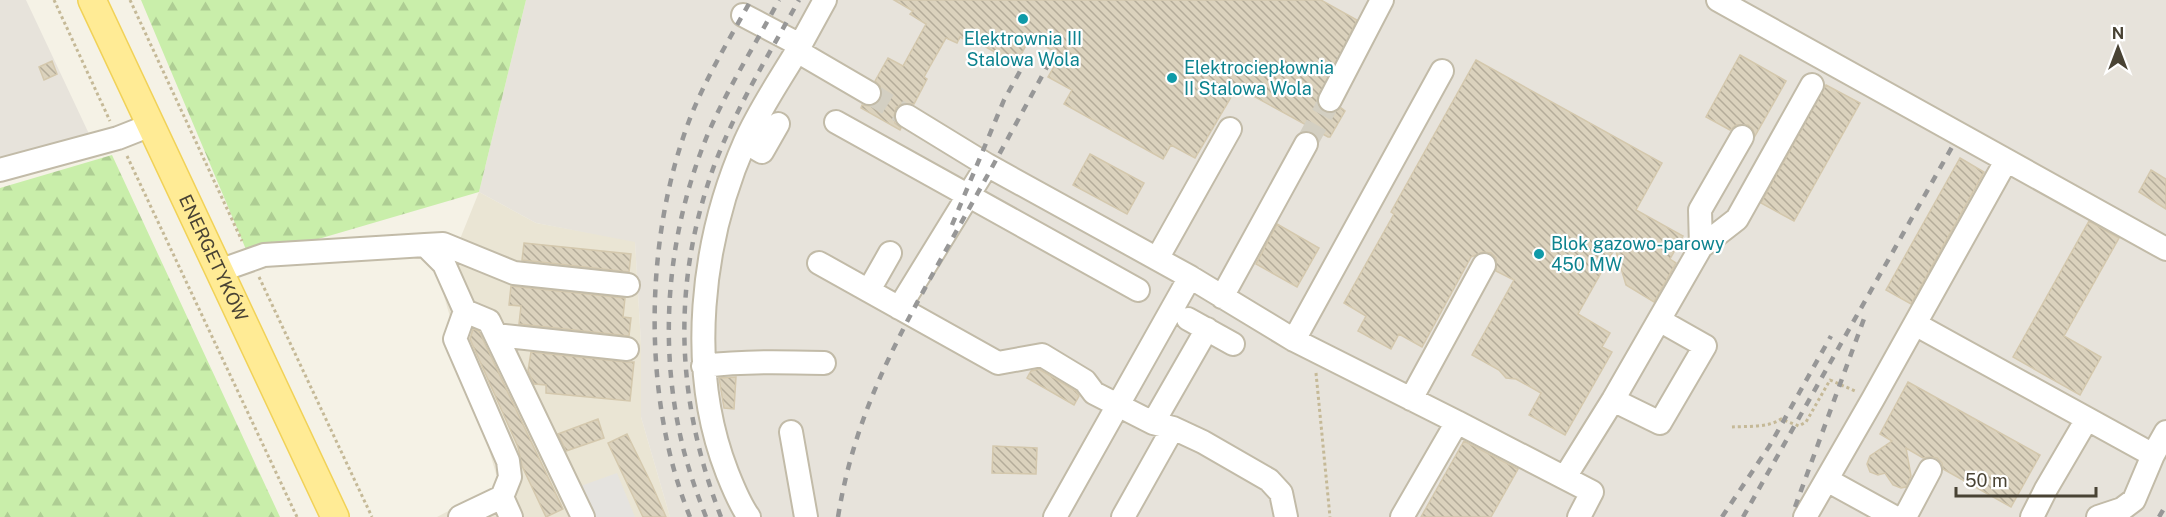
<svg xmlns="http://www.w3.org/2000/svg" width="2166" height="517" viewBox="0 0 2166 517" font-family="'Public Sans',sans-serif">
  <style>
    .residential { fill: #eae5d4 }
    .industrial { fill: #e7e3db }
    .forest { fill: url(#forest-firs) }
    .parking { fill: #e5e3df }
    .building { fill: url(#building-back-hatch); stroke: #d4c8ad; stroke-width: 1.5 }
    .lines { fill: none; stroke-linecap: round; stroke-linejoin: round }
    .minor-tunnel { stroke: #d3cfc2; stroke-width: 22; stroke-dasharray: 22 11; stroke-linecap: butt }
    .minor-casing { stroke: #c2bba8; stroke-width: 26 }
    .major-casing { stroke: #f1d258; stroke-width: 30 }
    .path { stroke: #c5b997; stroke-width: 3; stroke-dasharray: 3 3; stroke-linecap: butt }
    .minor { stroke: #fff; stroke-width: 22 }
    .major { stroke: #ffeb95; stroke-width: 27 }
    .rail { stroke: #979797; stroke-width: 4.5; stroke-dasharray: 8 8; stroke-linecap: butt }
    .culture-dot { fill: #0f9aa8; stroke: #fff; stroke-width: 2 }
    .labels { text-anchor: middle; stroke-width: 4.5; stroke-linejoin: round; paint-order: stroke }
    .culture-label { font-size: 18px; fill: #0d838f; stroke: #fff; text-anchor: start }
    .street-label { font-size: 18px; fill: #494334; stroke: #fff }
  </style>
  <defs>
    <pattern id="forest-firs" width="22" height="20" patternUnits="userSpaceOnUse" patternTransform="scale(1.5)"><rect width="22" height="20" fill="#c9eeaa"/><path d="M5 1l3.5 6h-7zM16 11l3.5 6h-7z" fill="#aecd93"/></pattern>
    <pattern id="building-back-hatch" width="6" height="6" patternUnits="userSpaceOnUse" patternTransform="scale(1.5)"><rect width="6" height="6" fill="#dbd2bd"/><path d="M-1 5l2 2M0 0l6 6M5-1l2 2" fill="none" stroke="#b4ac9a"/></pattern>
  </defs>
  <rect width="100%" height="100%" fill="#f5f2e6"/>
  <!-- residential -->
  <path class="residential" d="M479 192 536 223 635 241 641 344V417L670 517H437L499 484 441 286Z"/>
  <!-- industrial -->
  <path class="industrial" d="M0 0H26L90 136 0 158Z
    M526 0H2166V517H670L641 417V344L635 242 536 223 479 192Z"/>
  <!-- forest -->
  <path class="forest" d="M141 0H526L479 192 250 259Z
    M112 155 280 517H0V188Z"/>
  <!-- parking -->
  <path class="parking" d="M617 473 635 517H593L578 487Z"/>
  <!-- building -->
  <path class="building" d="M894 0H1321L1357 20 1317 100 1319 108 1324 112 1331 113 1341 108 1345 111 1330 137H1328L1237 87 1195 158 1171 145 1163 159 1064 104 1072 90 1048 77 1061 55 1030 38 1016 64 977 42 975 45 960 37 957 43 946 38 924 77 927 79 914 104H901L896 108 894 116 895 123 901 128 900 130 861 108 862 105 870 106 880 100 882 92 880 86 875 81 888 58 903 66 926 24 910 14 913 11Z
    M1740 55 1786 81 1755 136 1753 130 1748 125H1736L1730 130 1706 117Z
    M1476 60 1662 163 1636 210 1683 236 1670 259 1676 263 1654 302 1626 285 1615 248 1578 314 1610 333 1602 347 1612 352 1565 435 1529 415 1541 393 1516 379 1506 378 1499 370 1472 355 1514 280 1496 271V258L1491 253 1483 252 1471 257 1422 347 1399 334 1391 349 1358 331 1366 316 1344 303 1394 214 1391 212Z
    M52 61 57 74 44 80 39 67Z
    M1826 85 1860 103 1794 221 1761 203Z
    M1090 154 1144 183 1127 214 1073 185Z
    M1960 158 1984 172 1911 304 1886 290Z
    M2151 170 2166 179V209L2139 192Z
    M2089 221 2119 238 2064 336 2101 357 2080 395 2013 357Z
    M1277 224 1319 248 1297 287 1256 264Z
    M524 243 631 254 629 272 522 260Z
    M511 286 625 298 623 317 631 318 629 336 519 324 521 306 509 305Z
    M473 329 479 331 563 509 546 517 522 466 518 447 470 339Z
    M531 352 626 362H634L630 401 546 393V385L534 384 528 371Z
    M1039 369 1076 391 1079 396 1074 405 1027 378 1031 371Z
    M736 377 734 409 724 408 719 378Z
    M1908 382 2040 455 2011 507 1943 469 1942 463 1937 458 1930 457 1923 458 1906 448 1911 476 1906 487 1901 488 1893 485 1885 473 1878 475 1870 472 1867 464 1870 456 1892 441 1880 434Z
    M598 419 604 438 566 451 558 434Z
    M627 434 652 485 666 517H643L608 443Z
    M1464 441 1518 469 1491 517H1421Z
    M993 446 1037 448 1036 474 992 473Z"/>
  <g class="lines">
    <!-- minor-tunnel -->
    <path class="minor-tunnel" d="M869 93 907 116
      M1306 144 1330 100"/>
    <!-- minor casing -->
    <g class="minor-casing">
      <path id="minor" d="M825 0 797 51 869 93
        M1718 0 2166 249
        M743 15 800 45
        M1330 100 1382 0
        M907 116 987 165 1190 277
        M836 122 1138 290
        M745 142 762 152 778 124
        M0 170 118 138 151 125
        M425 245 443 244 514 273 628 285
        M1701 247 1737 219 1812 85
        M1157 259 1230 129
        M819 263 998 363 1042 355 1085 381 1094 393 1153 423 1173 428 1203 442 1269 480 1281 493 1286 517
        M219 271 264 255 425 245 444 264 465 311 489 321 583 517
        M869 290 890 253
        M1222 297 1306 144
        M899 308 987 165
        M1188 319 1233 344
        M1915 324 2153 455
        M496 335 627 349
        M1294 340 1442 71
        M703 366C744 361 784 362 824 363
        M1411 399 1484 265
        M1613 400 1660 423 1705 346 1659 320
        M1457 422 1592 492 1579 517
        M1153 423 1207 329
        M791 432 806 517
        M1565 477 1613 400 1701 247 1700 210 1742 137
        M1827 480 1894 517
        M502 497 511 517
        M460 517 502 497 510 477 508 461 455 339 465 311
        M749 517C739 503 733 487 727 472 687 369 701 242 745 142 759 110 779 81 797 51
        M1055 517 1190 277 1294 340 1457 422 1402 517
        M1123 517 1173 428
        M1805 517 1873 399 2006 161
        M1905 517 1930 470
        M2032 517 2046 489 2087 419
        M2098 517 2122 509 2134 500 2153 455 2166 432"/>
    </g>
    <!-- major casing -->
    <g class="major-casing">
      <g id="major">
        <path id="s1" d="M92 0 335 517"/>
      </g>
    </g>
    <!-- path -->
    <path class="path" d="M54 0 110 121
      M130 0 242 241
      M127 156 297 517
      M259 277 372 517
      M1316 373 1330 517
      M1732 427C1747 426 1768 428 1781 419L1799 426 1806 422 1830 380 1855 391"/>
    <!-- minor -->
    <use href="#minor" class="minor"/>
    <!-- major -->
    <use href="#major" class="major"/>
    <!-- rail -->
    <path class="rail" d="M952 225 1004 100 1029 55
      M1795 507 1865 316
      M690 517C642 399 644 240 689 121 705 79 729 40 751 0
      M706 517C696 491 687 466 681 439 658 338 668 232 707 136 727 89 755 45 779 0
      M721 517C676 400 671 285 714 166 736 108 769 54 799 0
      M838 517C855 411 900 333 951 241 984 182 1016 124 1048 65
      M1722 517 1770 445 1831 336
      M1743 517 1952 147
      M2159 517 2166 505"/>
  </g>
  <!-- markers -->
  <g class="culture-dot">
    <circle cx="1023" cy="19" r="6"/>
    <circle cx="1172" cy="78" r="6"/>
    <circle cx="1539" cy="254" r="6"/>
  </g>
  <g class="labels">
    <!-- culture labels -->
    <g class="culture-label">
      <text x="1023" y="45" text-anchor="middle">Elektrownia III<tspan x="1023" dy="21">Stalowa Wola</tspan></text>
      <text x="1184" y="74">Elektrociepłownia<tspan x="1184" dy="21">II Stalowa Wola</tspan></text>
      <text x="1551" y="250">Blok gazowo-parowy<tspan x="1551" dy="21">450 MW</tspan></text>
    </g>
    <!-- street labels -->
    <g class="street-label">
      <text dy="6" stroke="none"><textPath href="#s1" startOffset="285">ENERGETYKÓW</textPath></text>
    </g>
  </g>
  <!-- north arrow -->
  <g transform="translate(2118 48)" stroke="#ffffff" stroke-width="4.5" paint-order="stroke">
  <path d="M0-4.5L10 22L0 15L-10 22Z" fill="#494334"/>
  <text y="-9" font-size="16" font-weight="bold" text-anchor="middle" fill="#494334">N</text>
  </g>
  <!-- scale -->
  <path d="M1956 487v9h140v-9" fill="none" stroke="#494334" stroke-width="3"/>
  <text x="1965" y="487" font-size="18" fill="#494334" stroke="#ffffff" stroke-width="4.5" paint-order="stroke">50 m</text>
</svg>
